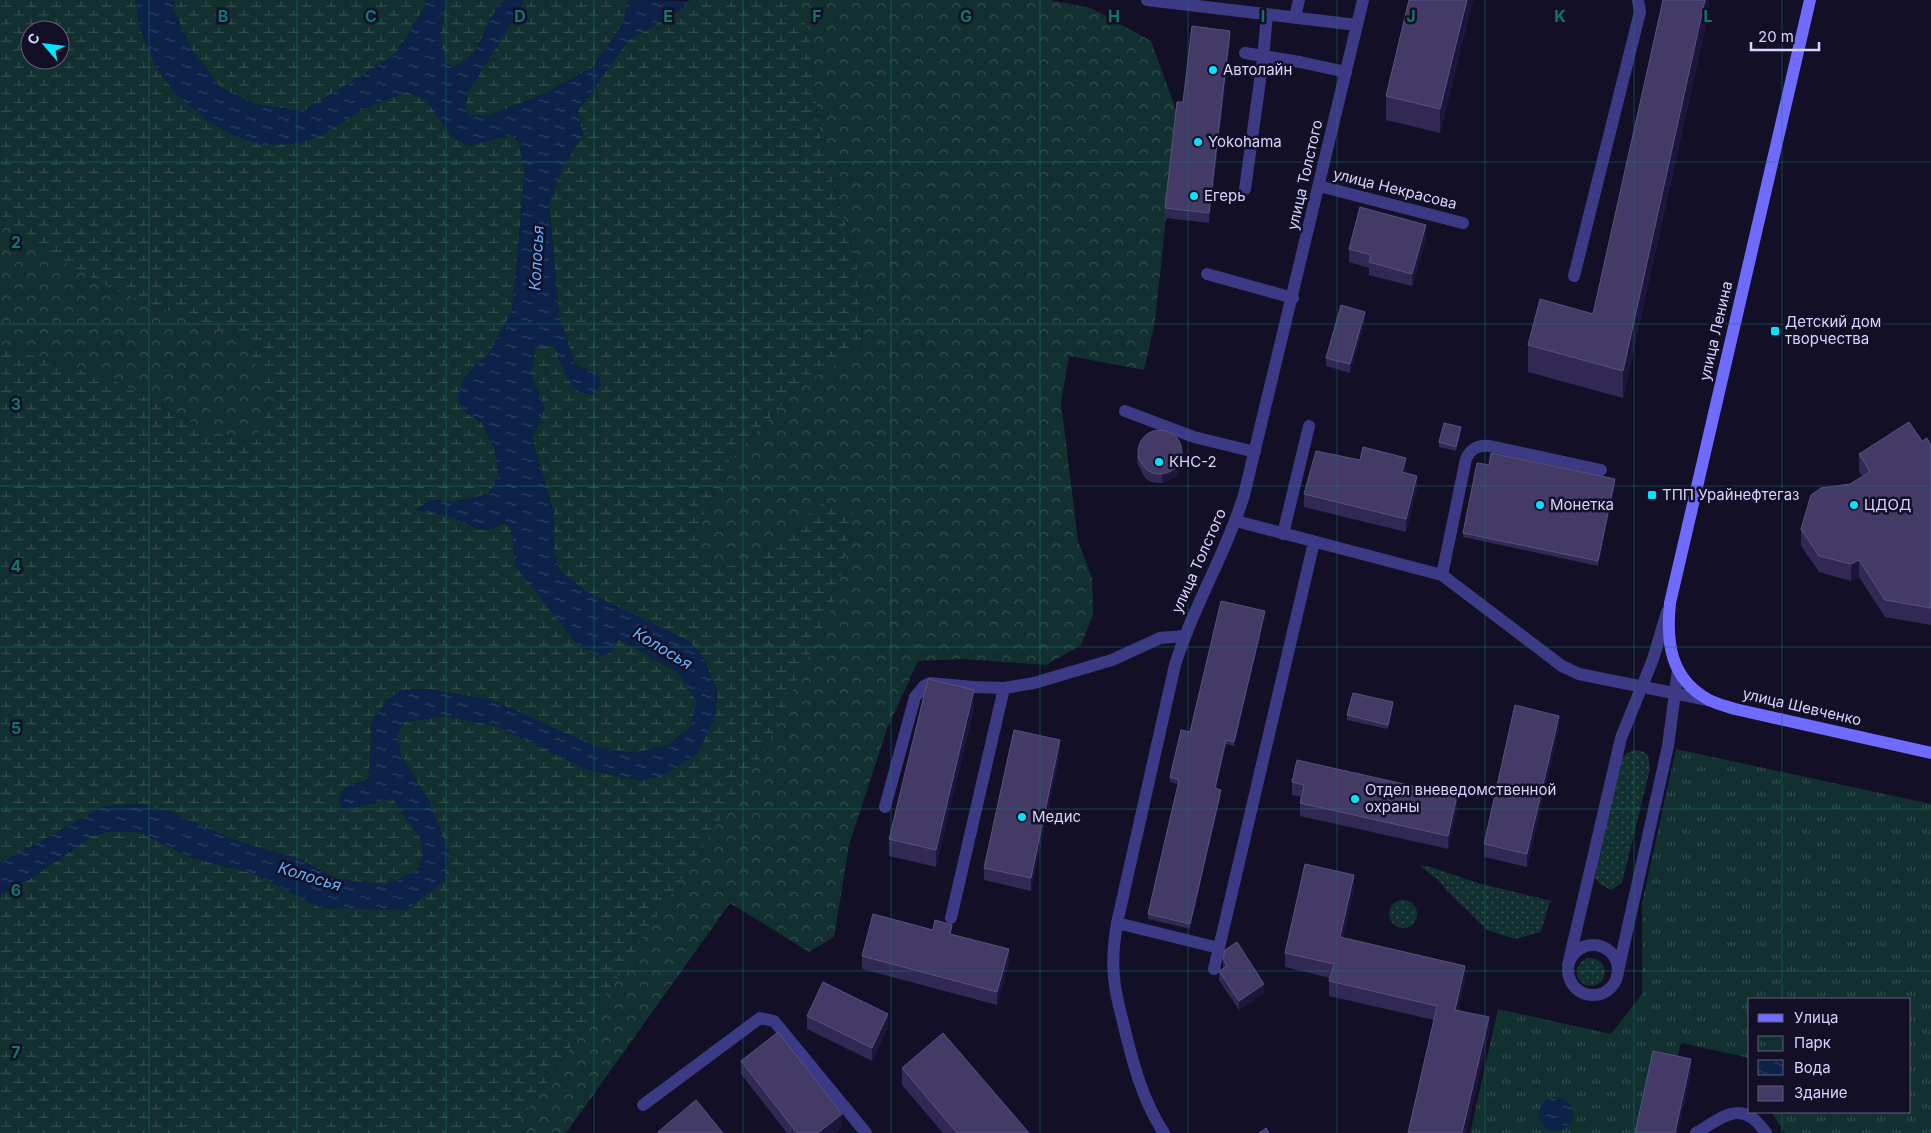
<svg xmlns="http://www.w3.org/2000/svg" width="1931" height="1133" viewBox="0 0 1931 1133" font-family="Inter,sans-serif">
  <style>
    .grass { fill: url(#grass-dots) }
    .forest { fill: url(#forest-crowns) }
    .wetland { fill: url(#wetland-marsh); fill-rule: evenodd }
    .park { fill: url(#park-tufts) }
    .water { fill: url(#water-ripples) }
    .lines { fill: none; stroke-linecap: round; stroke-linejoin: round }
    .service { stroke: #3d3a85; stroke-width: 12 }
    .tertiary { stroke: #3d3a85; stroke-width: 12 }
    .secondary { stroke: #6f6bff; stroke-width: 12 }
    .wall { fill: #312854 }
    .shaded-wall { fill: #1d163a }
    .building { fill: #433a66; stroke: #5a527e }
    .grid { fill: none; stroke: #0f766e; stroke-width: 1; stroke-opacity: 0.55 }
    .poi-dot { fill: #00e5ff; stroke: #130f26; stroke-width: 2 }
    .labels { text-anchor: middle; stroke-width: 5; stroke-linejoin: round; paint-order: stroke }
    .poi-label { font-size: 15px; fill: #d9d4ff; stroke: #130f26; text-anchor: start }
    .street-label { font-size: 15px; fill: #d9d4ff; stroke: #130f26 }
    .water-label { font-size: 16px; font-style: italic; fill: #62b6ff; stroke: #130f26 }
    .grid-label { font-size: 16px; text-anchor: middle; font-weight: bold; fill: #0f766e; stroke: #130f26; stroke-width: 5; stroke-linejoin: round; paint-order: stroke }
  </style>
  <defs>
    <pattern id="grass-dots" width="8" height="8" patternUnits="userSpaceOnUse" patternTransform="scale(1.25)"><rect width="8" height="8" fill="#12302f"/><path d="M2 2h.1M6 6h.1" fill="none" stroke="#344d4e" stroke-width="1.8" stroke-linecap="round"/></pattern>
    <pattern id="forest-crowns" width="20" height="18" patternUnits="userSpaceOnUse" patternTransform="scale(1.25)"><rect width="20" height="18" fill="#12302f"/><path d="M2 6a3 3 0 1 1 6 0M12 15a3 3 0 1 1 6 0" fill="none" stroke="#344d4e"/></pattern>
    <pattern id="wetland-marsh" width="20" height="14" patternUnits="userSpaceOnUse" patternTransform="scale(1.25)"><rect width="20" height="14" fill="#12302f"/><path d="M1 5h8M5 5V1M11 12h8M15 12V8" fill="none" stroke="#344d4e"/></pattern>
    <pattern id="park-tufts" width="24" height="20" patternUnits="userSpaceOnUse" patternTransform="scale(1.25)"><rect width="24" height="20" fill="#12302f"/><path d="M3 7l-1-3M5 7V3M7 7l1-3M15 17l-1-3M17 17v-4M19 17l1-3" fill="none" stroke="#344d4e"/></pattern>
    <pattern id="water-ripples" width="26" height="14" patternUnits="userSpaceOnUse" patternTransform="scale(1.25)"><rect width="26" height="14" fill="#0c2248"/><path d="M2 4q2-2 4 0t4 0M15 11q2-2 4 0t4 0" fill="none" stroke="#2f4163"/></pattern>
  </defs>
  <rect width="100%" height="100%" fill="#130f26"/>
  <!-- grass -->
  <path class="grass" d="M1634 750 1642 751 1648 755 1650 769 1622 883 1611 890 1601 885 1595 878 1621 759 1627 753Z
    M1419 865 1431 867 1478 883 1552 901 1549 904 1541 932 1515 939 1487 930 1447 891 1438 880Z
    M1389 914a14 14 0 1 1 28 0a14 14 0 1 1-28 0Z
    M1577 972a14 14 0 1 1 28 0a14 14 0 1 1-28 0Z"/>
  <!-- forest -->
  <path class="forest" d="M798 0H1050L1091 8 1151 41 1177 112 1155 322 1144 370 1069 356 1061 402 1078 541 1092 578 1093 615 1081 645 1046 665 962 659 918 661 887 729 849 845 834 937 809 952 730 903 566 1133H511L585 1027 823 502 745 567 694 563 701 521 731 458 804 383 862 349 859 273 819 132 809 32 796 3Z
    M0 215 3 219 114 290 244 339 272 399 255 443 205 430 114 380 0 346Z"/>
  <!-- wetland -->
  <path class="wetland" d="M0 0H136L140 28 156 67 317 138 367 107 407 92 426 100 452 137 470 145 511 135 519 142 525 173 512 311 490 352 464 378 465 412 482 423 493 445 499 475 489 494 454 502 431 500 416 510C429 513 443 514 455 518 477 526 480 539 505 522L511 528 516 567 610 653 619 639 678 672 697 701 690 728 668 745 635 753 598 748 492 700 428 689 403 690 389 698 372 721 369 779 345 788V810L392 798 421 839 423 856 416 872 384 885 337 879 302 860 236 841 173 813 139 804 106 806 0 863V346L114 380 205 430 255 443 272 399 244 339 114 290 40 248 3 219 0 215ZM30 30H60V60H30Z
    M174 0H426L424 8 395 55 304 111 257 105 221 88 191 49 173 9Z
    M446 0H506L498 5 474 53 454 68 446 63 440 34Z
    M523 0H628L624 22 593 67 546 93 488 116 470 115 465 109 468 92 516 16Z
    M689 0H798L796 3 809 32 819 132 859 273 862 349 804 383 731 458 701 521 695 563 745 567 823 502 853 511 837 596 764 752 585 1027 511 1133H0V895L35 876 92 836 112 831 139 832 190 857 258 875 320 908 445 880 430 803 400 754 397 735 404 722 445 716 497 726 586 769 641 781 715 717 717 691 703 657 690 642 583 590 560 570 554 553V514L532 439 544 409 531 373 535 346 554 345 568 380 598 373 575 365 559 315 549 204 563 166 583 135 578 111 627 42 684 7Z"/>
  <!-- park -->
  <path class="park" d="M1676 749 1931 804V1133H1785L1771 1112H1910V999H1750V1058L1681 1043 1675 1069 1639 1133H1470L1498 1009 1611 1034 1642 994V903Z"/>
  <!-- water -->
  <path class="water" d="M136 0H174L173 9 191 49 221 88 257 105 304 111 395 55 424 8 426 0H446L440 34 446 63 454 68 474 53 498 5 506 0H523L516 16 468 92 465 109 470 115 488 116 546 93 593 67 624 22 628 0 690 1 684 7 627 42 578 111 583 135 563 166 549 204 559 315 575 365 598 373 601 385 592 395 579 392 568 380 554 346 535 347 531 373 544 409 532 439 554 514V553L560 570 583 590 690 642 703 657 717 691 715 717 698 753 665 775 641 781 586 769 497 726 445 716 404 722 397 735 400 754 430 803 449 851 445 880 407 910 320 908 258 875 190 857 139 832 112 831 92 836 35 876 0 895V863L106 806 139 804 173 813 236 841 302 860 337 879 384 885 416 872 423 856 421 839 392 798 345 810 339 804C339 784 354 785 369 779L372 721 389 698 403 690 428 689 492 700 598 748 635 753 668 745 690 728 696 701 678 672 619 639 610 653 602 656 579 647 516 567 511 528 505 522C478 539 479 526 455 518 442 514 429 513 416 510L431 500 454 502 489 494 499 475 493 445 482 423 465 412 458 397 464 378 490 352 512 311 525 173 519 142 511 135 470 145 452 137 426 100 407 92 367 107 317 138 293 144 262 145 232 135 205 119 175 93 156 67 140 28Z
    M1539 1114a17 17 0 1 1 34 0a17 17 0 1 1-34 0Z"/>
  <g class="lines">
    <!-- service -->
    <path class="service" d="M1147 0 1357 25
      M1295 17 1299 0
      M1245 53 1300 62 1346 72
      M1319 186 1463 223
      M1245 189 1263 59 1267 14
      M1207 274 1293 298
      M1574 276 1640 12 1638 0
      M1125 411 1194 437 1255 452
      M1236 521 1442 575 1562 666 1579 674 1708 700
      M1283 534 1309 426
      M1442 575 1466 459C1471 448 1478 445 1490 446L1601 470
      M885 807 915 697 924 686 930 683 973 687 1004 688 1034 683 1112 660 1160 638 1184 636
      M951 918 1004 688
      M1117 923 1219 948
      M1568 970a25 25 0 1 1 50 0a25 25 0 1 1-50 0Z
      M1568 965 1621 738 1653 659 1667 612
      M1214 969 1314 542
      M1617 976 1668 746 1678 670
      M643 1105 760 1018 774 1021 866 1133
      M1696 1133C1725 1116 1742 1098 1766 1133"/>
    <!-- tertiary -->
    <path class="tertiary" d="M1164 1133C1142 1100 1132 1060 1123 1022 1119 1007 1115 992 1114 977 1112 959 1114 941 1117 923L1175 665C1193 606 1226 554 1244 495L1363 0"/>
    <!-- secondary -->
    <path class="secondary" d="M1810 0 1670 603C1666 642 1670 679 1709 700 1717 704 1726 706 1735 709L1931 753"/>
  </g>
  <!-- wall -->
  <path class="wall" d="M1409 0H1473L1440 133 1386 120V96Z
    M1709 0V11L1623 398 1528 372V345L1593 314Z
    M1230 41 1209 223 1165 218V208L1183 102Z
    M1426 238 1412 286 1369 275V268L1349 262V249Z
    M1365 321 1350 373 1326 366V358Z
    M1461 432 1456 451 1439 447V442Z
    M1922 441 1931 445V625L1885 617 1859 577 1851 581 1819 572 1801 546V529L1850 484 1862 477 1859 471V454Z
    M1137 455 1182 460 1179 472 1176 477 1162 483 1151 482 1145 478 1137 463Z
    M1489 465 1615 483 1598 566 1463 537V533Z
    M1406 471V473L1417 488 1406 532 1304 507V494Z
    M1265 616 1234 746 1226 744 1216 788 1221 794 1190 929 1148 919V914L1178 784 1170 782V777L1190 732Z
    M1393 706 1388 729 1347 720V715Z
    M974 707 936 867 889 856V839Z
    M1559 728 1527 867 1484 857V844Z
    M1060 753 1031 891 984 880V868Z
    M1292 782 1457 809 1448 849 1300 816V803L1301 797 1292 795Z
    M1354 889 1343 938 1465 980 1458 1010 1489 1032 1466 1133H1408L1434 1020 1329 996V981L1330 978 1285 967V953Z
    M952 935 1009 962 997 1005 862 969V956Z
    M1223 959 1264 993 1239 1010 1219 980V971L1223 968Z
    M807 1016 888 1027 872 1061 807 1029Z
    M741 1061 842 1127 835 1133H787L741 1074Z
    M902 1068 1029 1133H943L902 1085Z"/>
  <!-- shaded-wall -->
  <path class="shaded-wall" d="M1467 0H1473L1440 133V109Z
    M1705 0H1709V11L1623 398V371Z
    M1230 31V41L1209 223V213Z
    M1426 225V238L1412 286V274Z
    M1365 312V321L1350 373V364Z
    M1461 427V432L1456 451V447Z
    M1182 452V460L1179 472 1176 477 1162 483V475Z
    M1406 458V471L1402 485V472Z
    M1417 476V488L1406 532V519Z
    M1615 479V483L1598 566V561Z
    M1859 560V577L1851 581V564Z
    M1265 611V616L1234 746V742Z
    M974 690V707L936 867V850Z
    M1393 702V706L1388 729V725Z
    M1559 716V728L1527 867V854Z
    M1060 740V753L1031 891V878Z
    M1226 740V744L1215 792V788Z
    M1221 790V794L1190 929V924Z
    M1457 796V809L1448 849V836Z
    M1354 875V889L1340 952V937Z
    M1009 949V962L997 1005V992Z
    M1465 966V980L1455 1024V1010Z
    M1264 984V993L1239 1010V1001Z
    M888 1014V1027L872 1061V1048Z
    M1489 1017V1032L1466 1133H1462Z
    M1691 1059V1074L1678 1133H1675Z
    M842 1114V1127L835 1133H818Z"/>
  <!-- building -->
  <path class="building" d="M1409 0H1467L1440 109 1386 96Z
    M1663 0H1705L1623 371 1528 345 1540 299 1593 314Z
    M1192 26 1230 31 1209 213 1165 208 1177 102H1183Z
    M1360 207 1426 225 1412 274 1369 262 1371 255 1349 249Z
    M1341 305 1365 312 1350 364 1326 358Z
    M1909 422 1922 441 1927 438 1931 445V608L1885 600 1859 560 1851 564 1819 556 1801 529 1811 495 1821 488 1850 484 1870 472 1859 454Z
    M1444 423 1461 427 1456 447 1439 442Z
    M1138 452a22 22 0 1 1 44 0a22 22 0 1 1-44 0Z
    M1363 447 1406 458 1402 472 1417 476 1406 519 1304 494 1316 451 1360 460Z
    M1491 453 1615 479 1598 561 1463 533 1477 463 1489 465Z
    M1221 601 1265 611 1234 742 1226 740 1215 788 1221 790 1190 924 1148 914 1179 780 1170 777 1181 730 1190 732Z
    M928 679 974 690 936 850 889 839Z
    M1353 693 1393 702 1388 725 1347 715Z
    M1515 705 1559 716 1527 854 1484 844Z
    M1014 730 1060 740 1031 878 984 868Z
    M1297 760 1457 796 1448 836 1300 803 1304 785 1292 782Z
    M1305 864 1354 875 1340 937 1465 966 1455 1010 1489 1017 1462 1133H1408L1437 1006 1329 981 1334 964 1285 953Z
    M873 914 933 930 935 920 952 925 950 934 1009 949 997 992 862 956Z
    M1237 942 1264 984 1239 1001 1219 971 1227 966 1223 959 1225 950Z
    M823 982 888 1014 872 1048 807 1016Z
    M778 1032 842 1114 818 1133H797L741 1061Z
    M943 1033 1029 1133H957L902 1068Z
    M1653 1051 1691 1059 1675 1133H1635Z
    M696 1100 723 1133H659L658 1132Z
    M1266 1128 1269 1133H1259Z"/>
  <!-- grid -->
  <path class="grid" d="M149 0V1133M297 0V1133M446 0V1133M594 0V1133M743 0V1133M891 0V1133M1040 0V1133M1188 0V1133M1337 0V1133M1485 0V1133M1634 0V1133M1782 0V999M0 162H1931M0 324H1931M0 486H1931M0 647H1931M0 809H1931M0 971H1931M1782 1112V1133"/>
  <!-- markers -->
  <g class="poi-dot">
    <circle cx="1213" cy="70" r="5"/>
    <circle cx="1198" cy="142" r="5"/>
    <circle cx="1194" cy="196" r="5"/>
    <rect x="1770" y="326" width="10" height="10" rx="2.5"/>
    <circle cx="1159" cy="462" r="5"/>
    <rect x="1647" y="490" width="10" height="10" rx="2.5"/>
    <circle cx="1540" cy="505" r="5"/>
    <circle cx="1854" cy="505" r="5"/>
    <circle cx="1355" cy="799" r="5"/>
    <circle cx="1022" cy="817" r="5"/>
  </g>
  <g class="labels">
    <!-- poi labels -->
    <g class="poi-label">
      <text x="1223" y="75">Автолайн</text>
      <text x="1208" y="147">Yokohama</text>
      <text x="1204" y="201">Егерь</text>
      <text x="1785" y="327">Детский дом<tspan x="1785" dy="17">творчества</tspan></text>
      <text x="1169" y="467">КНС-2</text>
      <text x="1662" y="500">ТПП Урайнефтегаз</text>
      <text x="1550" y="510">Монетка</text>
      <text x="1864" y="510">ЦДОД</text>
      <text x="1365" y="795">Отдел вневедомственной<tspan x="1365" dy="17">охраны</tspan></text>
      <text x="1032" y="822">Медис</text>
    </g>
    <!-- street labels -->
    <g class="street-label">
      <text transform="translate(1305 175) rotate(-77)" y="5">улица Толстого</text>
      <text transform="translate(1395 189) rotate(14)" y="5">улица Некрасова</text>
      <text transform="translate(1716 331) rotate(-77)" y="5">улица Ленина</text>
      <text transform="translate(1199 561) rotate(-66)" y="5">улица Толстого</text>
      <text transform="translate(1802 707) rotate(13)" y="5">улица Шевченко</text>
    </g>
    <!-- water labels -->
    <g class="water-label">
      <text transform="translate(536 258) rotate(-87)" y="6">Колосья</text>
      <text transform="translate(663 648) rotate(31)" y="6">Колосья</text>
      <text transform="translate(310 876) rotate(17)" y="6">Колосья</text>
    </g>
  </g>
  <g class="grid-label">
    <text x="223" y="22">B</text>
    <text x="371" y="22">C</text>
    <text x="520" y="22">D</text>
    <text x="668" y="22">E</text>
    <text x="817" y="22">F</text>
    <text x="966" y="22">G</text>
    <text x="1114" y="22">H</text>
    <text x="1263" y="22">I</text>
    <text x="1411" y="22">J</text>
    <text x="1560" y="22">K</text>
    <text x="1708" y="22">L</text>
    <text x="16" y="248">2</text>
    <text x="16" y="410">3</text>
    <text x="16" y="572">4</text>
    <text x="16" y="734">5</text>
    <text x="16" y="896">6</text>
    <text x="16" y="1058">7</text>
  </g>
  <!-- legend -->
  <rect x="1748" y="998" width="162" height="115" fill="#130f26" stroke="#625e7d"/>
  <rect x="1758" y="1014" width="25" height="8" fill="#6f6bff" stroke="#625e7d"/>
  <text x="1794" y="1023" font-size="15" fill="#d9d4ff">Улица</text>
  <rect x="1758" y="1036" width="25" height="15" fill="url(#park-tufts)" stroke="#625e7d"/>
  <text x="1794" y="1048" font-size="15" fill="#d9d4ff">Парк</text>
  <rect x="1758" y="1060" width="25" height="15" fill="url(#water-ripples)" stroke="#625e7d"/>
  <text x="1794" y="1073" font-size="15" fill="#d9d4ff">Вода</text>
  <rect x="1758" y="1086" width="25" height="15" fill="#433a66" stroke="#625e7d"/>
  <text x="1794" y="1098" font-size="15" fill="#d9d4ff">Здание</text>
  <!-- north arrow -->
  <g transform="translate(45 45) rotate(298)"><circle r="24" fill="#130f26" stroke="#625e7d"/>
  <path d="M0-4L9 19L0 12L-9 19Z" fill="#00e5ff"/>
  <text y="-8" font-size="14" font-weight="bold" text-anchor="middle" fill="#d9d4ff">С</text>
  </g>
  <!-- scale -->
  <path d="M1751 42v8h68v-8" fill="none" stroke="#d9d4ff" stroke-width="2.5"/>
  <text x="1758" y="42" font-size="15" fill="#d9d4ff" stroke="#130f26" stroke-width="4" paint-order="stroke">20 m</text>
</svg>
